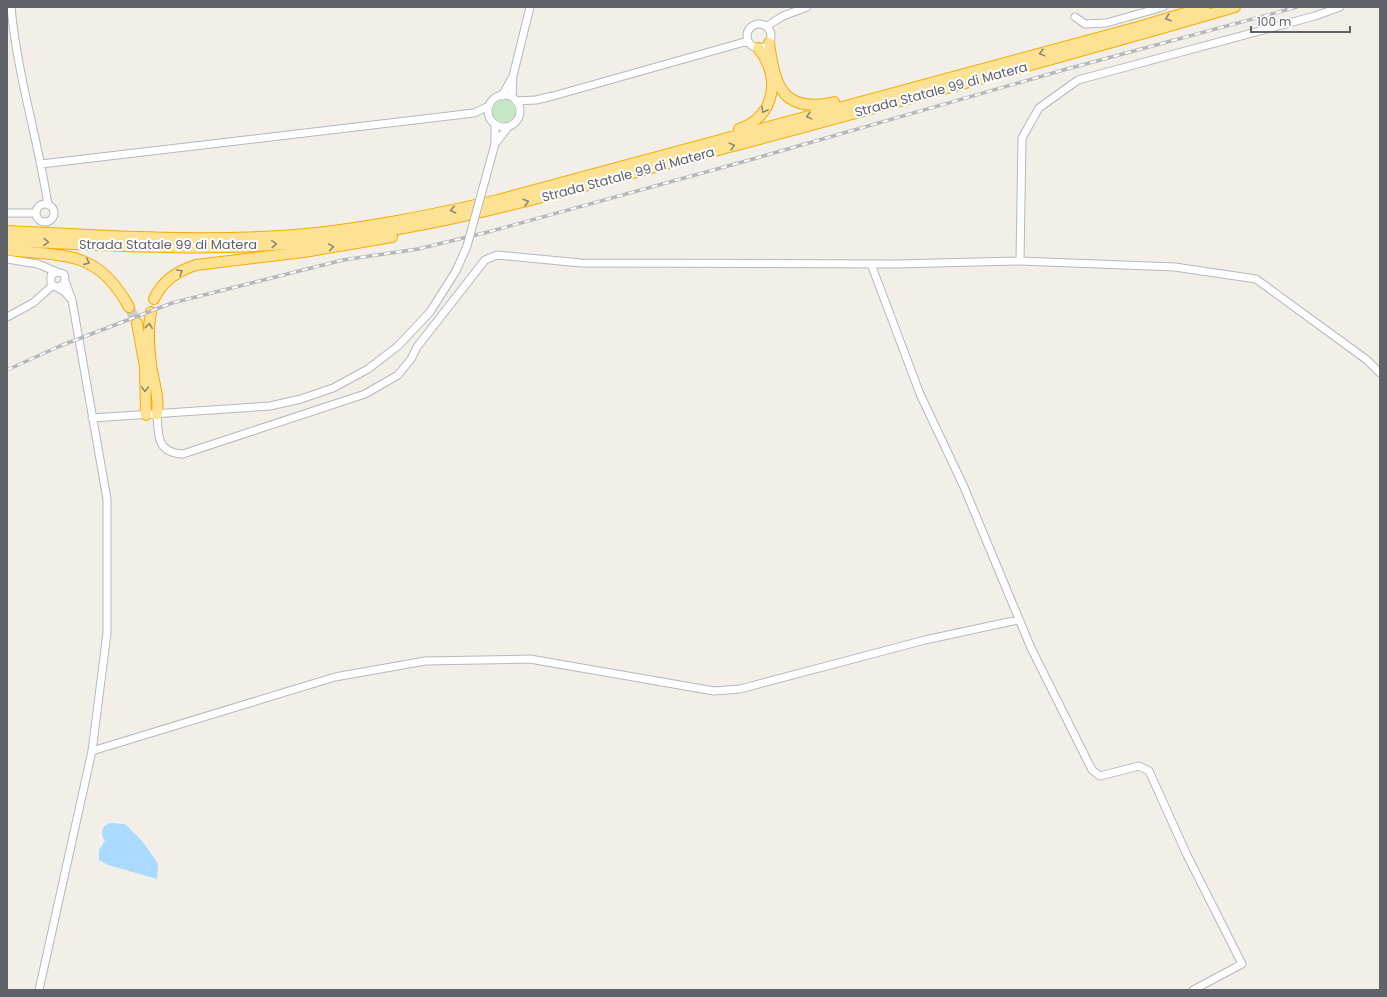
<svg xmlns="http://www.w3.org/2000/svg" width="1387" height="997" viewBox="0 0 1387 997" font-family="Poppins,sans-serif">
  <style>
    .green { fill: #c5e8c5 }
    .water { fill: #aadaff }
    .lines { fill: none; stroke-linecap: round; stroke-linejoin: round }
    .highway-tunnel { stroke: #ccccc8; stroke-width: 10; stroke-dasharray: 10 5; stroke-linecap: butt }
    .minor-casing { stroke: #b5b8bc; stroke-width: 9 }
    .highway-casing { stroke: #f9ab00; stroke-width: 12 }
    .minor { stroke: #fff; stroke-width: 7 }
    .highway { stroke: #fde293; stroke-width: 10 }
    .rail-casing { stroke: #b6b7b8; stroke-width: 3.5 }
    .rail { stroke: #fff; stroke-width: 2; stroke-dasharray: 6; stroke-linecap: butt }
    .minor-bridge-casing { stroke: #b5b8bc; stroke-width: 9; stroke-linecap: butt }
    .minor-bridge { stroke: #fff; stroke-width: 7 }
    .oneway { stroke: #8e8975 }
    .labels { text-anchor: middle; stroke-width: 4; stroke-linejoin: round; paint-order: stroke }
    .street-label { font-size: 13px; fill: #5f6368; stroke: #fff }
  </style>
  <rect width="100%" height="100%" fill="#f1efe8"/>
  <!-- green -->
  <path class="green" d="M493 111a11 11 0 1 1 22 0a11 11 0 1 1-22 0Z"/>
  <!-- water -->
  <path class="water" d="M110 823 125 824 143 842 158 864 157 879 108 865 99 860V850L105 841C100 834 101 826 110 823Z"/>
  <g class="lines">
    <!-- highway-tunnel -->
    <path class="highway-tunnel" d="M129 307 137 323"/>
    <!-- minor casing -->
    <g class="minor-casing">
      <path id="minor" d="M11 7C17 74 38 139 48 205
        M1075 17 1085 24 1106 23 1163 7
        M747 36a12 12 0 1 1 24 0a12 12 0 1 1-24 0Z
        M767 26 783 16 807 7
        M488 111a16 16 0 1 1 32 0a16 16 0 1 1-32 0Z
        M502 96 512 78
        M512 97 513 76 530 7
        M516 101 536 100 553 96 748 41
        M495 124V144
        M495 144 508 127
        M41 164 474 113 489 106
        M36 213a9 9 0 1 1 18 0a9 9 0 1 1-18 0Z
        M7 213H36
        M7 259 38 264 57 272
        M1020 261 1022 138 1039 108 1078 80 1315 16 1340 7
        M871 264 920 394 964 487 1031 648 1092 770 1100 776 1139 766 1149 771 1187 855 1242 964 1193 990
        M58 287 64 284 65 279 64 274 57 272 51 275V284L65 292 70 298
        M7 317 33 303 52 286
        M157 414C158 436 157 453 183 454L365 394 398 375 411 359 417 347 485 260 497 255 581 263 896 264 1020 261 1175 267 1256 279 1367 360 1380 373
        M92 418 270 406 301 399 333 388 368 369 398 346 430 312 456 271
        M92 751 335 677 425 661 530 659 714 691 740 689 925 640 1018 620
        M39 990 92 751 107 633V499L72 300 65 281"/>
    </g>
    <!-- highway casing -->
    <g class="highway-casing">
      <path id="highway" d="M769 43C775 87 783 114 834 102
        M739 129C776 116 781 77 758 48
        M7 231C103 236 199 242 295 235 364 229 431 215 498 200L1138 27 1205 7
        M7 241C104 245 201 252 298 243 439 230 574 188 711 152 886 105 1061 58 1235 7
        M7 250C66 257 97 249 129 307
        M154 299C162 281 177 271 196 265L304 252 392 237
        M151 312C147 332 149 351 152 371 155 386 159 398 157 414
        M137 323 145 367 146 415"/>
    </g>
    <!-- minor -->
    <use href="#minor" class="minor"/>
    <!-- highway -->
    <use href="#highway" class="highway"/>
    <!-- rail casing -->
    <g class="rail-casing">
      <path id="rail" d="M7 370 60 346 172 303 343 260 418 249 488 232 746 161 1067 69 1297 7"/>
    </g>
    <!-- rail -->
    <use href="#rail" class="rail"/>
    <!-- minor-bridge casing -->
    <g class="minor-bridge-casing">
      <path id="minor-bridge" d="M456 271 467 246 495 144"/>
    </g>
    <!-- minor-bridge -->
    <use href="#minor-bridge" class="minor-bridge"/>
  </g>
  <!-- one-way arrows -->
  <defs><path id="oneway-chevron" d="M-2-3.5L2.5 0L-2 3.5" fill="none" stroke-width="1.6" stroke-linecap="round" stroke-linejoin="round"/></defs>
  <g class="oneway">
    <use href="#oneway-chevron" transform="translate(1168 18) rotate(163)"/>
    <use href="#oneway-chevron" transform="translate(1042 53) rotate(165)"/>
    <use href="#oneway-chevron" transform="translate(764 110) rotate(121)"/>
    <use href="#oneway-chevron" transform="translate(809 116) rotate(165)"/>
    <use href="#oneway-chevron" transform="translate(732 146) rotate(-15)"/>
    <use href="#oneway-chevron" transform="translate(526 202) rotate(-16)"/>
    <use href="#oneway-chevron" transform="translate(453 210) rotate(167)"/>
    <use href="#oneway-chevron" transform="translate(46 242) rotate(2)"/>
    <use href="#oneway-chevron" transform="translate(274 244) rotate(-3)"/>
    <use href="#oneway-chevron" transform="translate(331 247) rotate(-9)"/>
    <use href="#oneway-chevron" transform="translate(87 262) rotate(24)"/>
    <use href="#oneway-chevron" transform="translate(180 272) rotate(-30)"/>
    <use href="#oneway-chevron" transform="translate(149 326) rotate(-84)"/>
    <use href="#oneway-chevron" transform="translate(145 389) rotate(91)"/>
  </g>
  <g class="labels">
    <!-- street labels -->
    <g class="street-label">
      <text transform="translate(941 89) rotate(-15)" y="5">Strada Statale 99 di Matera</text>
      <text transform="translate(628 174) rotate(-15)" y="5">Strada Statale 99 di Matera</text>
      <text x="168" y="249">Strada Statale 99 di Matera</text>
    </g>
  </g>
  <!-- border -->
  <rect width="1387" height="997" fill="none" stroke="#5f6368" stroke-width="16"/>
  <!-- scale -->
  <path d="M1251 26v6h99v-6" fill="none" stroke="#5f6368" stroke-width="2"/>
  <text x="1257" y="26" font-size="12" fill="#5f6368" stroke="#ffffff" stroke-width="3" paint-order="stroke">100 m</text>
</svg>
